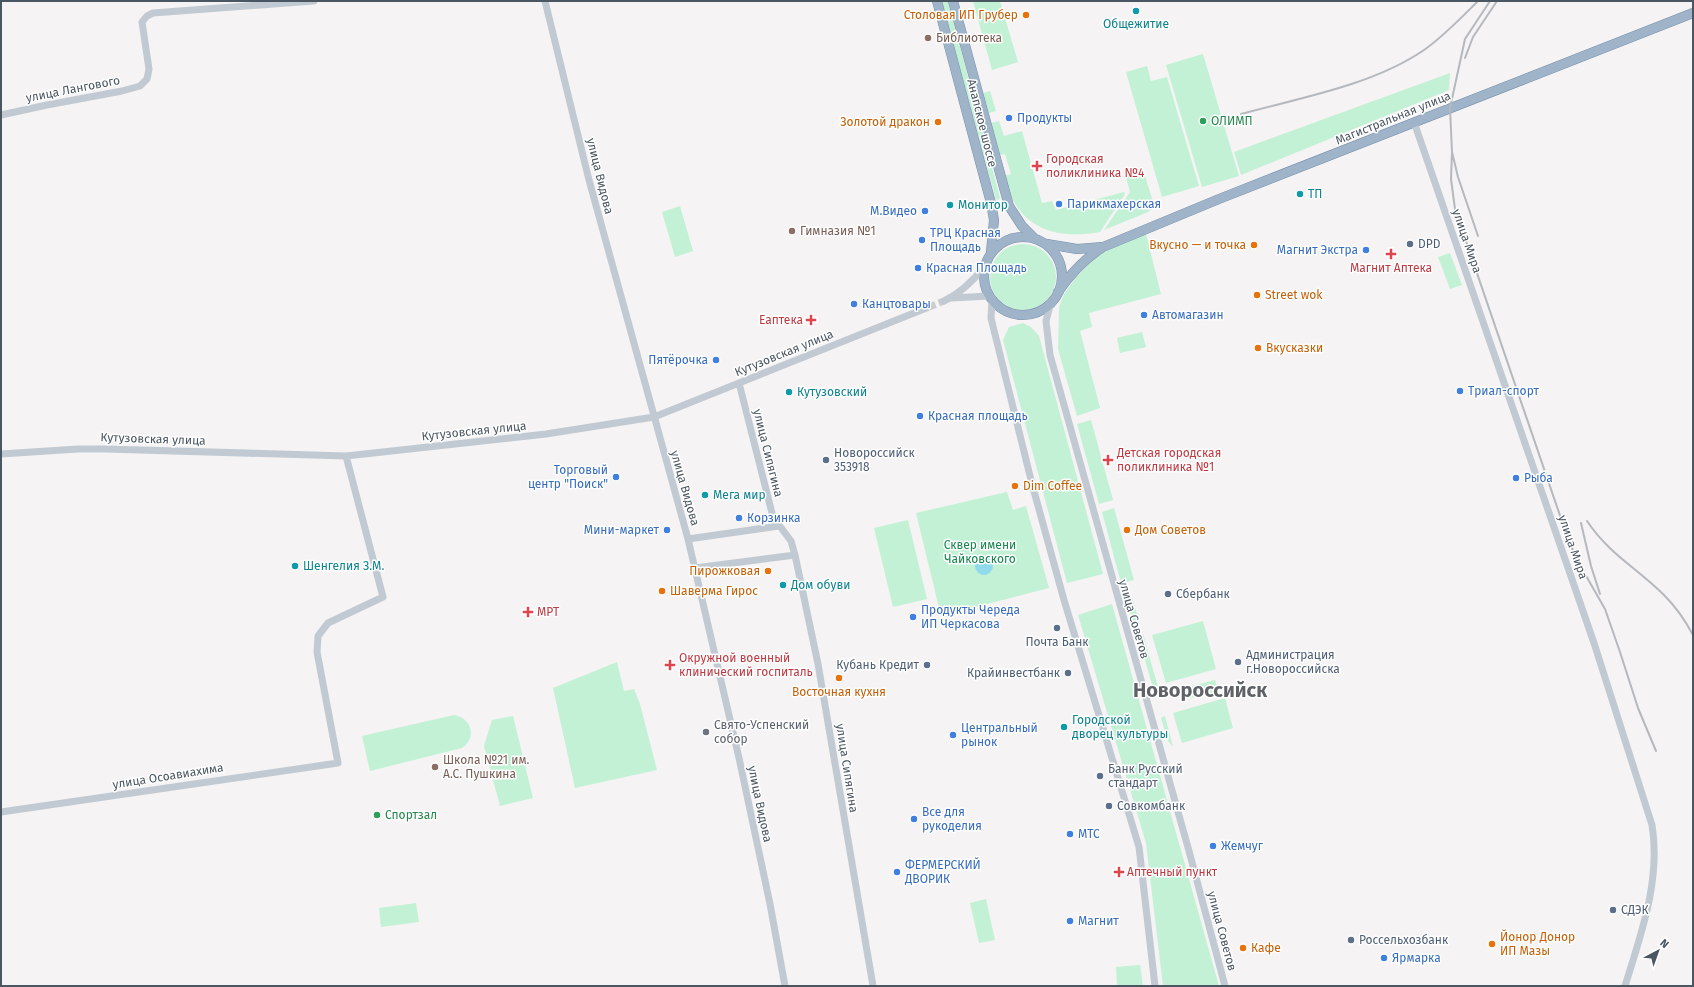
<svg xmlns="http://www.w3.org/2000/svg" width="1694" height="987" viewBox="0 0 1694 987" font-family="'Fira Sans',sans-serif">
  <style>
    .green { fill: #c3f1d5 }
    .water { fill: #90daee }
    .lines { fill: none; stroke-linecap: round; stroke-linejoin: round }
    .tertiary-tunnel { stroke: #caccce; stroke-width: 7; stroke-dasharray: 7 3.5; stroke-linecap: butt }
    .trunk-casing { stroke: #7690ad; stroke-width: 10 }
    .tertiary { stroke: #c1cad2; stroke-width: 7 }
    .trunk { stroke: #9fb4c9; stroke-width: 9 }
    .rail { stroke: #b5b8bd; stroke-width: 2 }
    .culture-dot { fill: #0f9aa8; stroke: #fff; stroke-width: 1.5 }
    .food-dot { fill: #e8710a; stroke: #fff; stroke-width: 1.5 }
    .education-dot { fill: #8d6e63; stroke: #fff; stroke-width: 1.5 }
    .shop-dot { fill: #3f7fe0; stroke: #fff; stroke-width: 1.5 }
    .leisure-dot { fill: #2e9e5b; stroke: #fff; stroke-width: 1.5 }
    .health-dot { fill: #e0444e; stroke: #fff; stroke-width: 1.5 }
    .service-dot { fill: #5c6f8a; stroke: #fff; stroke-width: 1.5 }
    .worship-dot { fill: #6b7280; stroke: #fff; stroke-width: 1.5 }
    .labels { text-anchor: middle; stroke-width: 3; stroke-linejoin: round; paint-order: stroke }
    .food-label { font-size: 12px; fill: #c56008; stroke: #fff; text-anchor: start }
    .culture-label { font-size: 12px; fill: #0d838f; stroke: #fff; text-anchor: start }
    .education-label { font-size: 12px; fill: #785e54; stroke: #fff; text-anchor: start }
    .street-label { font-size: 12px; fill: #4a5661; stroke: #fff }
    .shop-label { font-size: 12px; fill: #366cbe; stroke: #fff; text-anchor: start }
    .leisure-label { font-size: 12px; fill: #27864d; stroke: #fff; text-anchor: start }
    .health-label { font-size: 12px; fill: #be3a42; stroke: #fff; text-anchor: start }
    .service-label { font-size: 12px; fill: #4e5e75; stroke: #fff; text-anchor: start }
    .park-label { font-size: 12px; fill: #17864f; stroke: #fff }
    .worship-label { font-size: 12px; fill: #5b616d; stroke: #fff; text-anchor: start }
    .town-label { font-size: 20px; font-weight: bold; fill: #5f6368; stroke: #fff }
  </style>
  <rect width="100%" height="100%" fill="#f5f3f3"/>
  <!-- green -->
  <path class="green" d="M941 1H948L1000 198 998 200 996 199Z
    M973 1H1000L1018 62 992 70Z
    M1203 54 1239 176 1202 187 1166 65Z
    M1147 66 1151 81 1167 77 1199 186 1162 197 1126 72Z
    M1450 73 1449 90 1241 175 1234 152Z
    M990 91 996 111 989 113 983 93Z
    M999 121 1004 136 1022 131 1042 203 1052 201 1056 210 1124 192 1125 194 1100 232C1067 238 1033 234 1014 202 1009 195 1007 184 1004 176L1011 174 1005 154 1000 155 991 123Z
    M1143 169 1153 202V208L1148 212 1104 230 1130 192 1125 174Z
    M680 206 693 251 675 257 662 212Z
    M1146 234 1161 294 1089 313 1092 327 1080 331 1100 408 1077 416 1058 349 1059 307 1064 294 1077 276 1093 260 1111 248Z
    M990 277a33 33 0 1 1 66 0a33 33 0 1 1-66 0Z
    M1450 253 1462 285 1450 289 1438 257Z
    M1023 323 1031 327 1039 336 1103 574 1067 583 1003 340 1009 327Z
    M1142 332 1146 347 1120 353 1117 338Z
    M1091 420 1113 500 1099 504 1077 424Z
    M1007 492 1013 510 1026 506 1049 588 941 616 916 513Z
    M1114 508 1134 580 1121 583 1102 512Z
    M908 520 927 599 893 607 874 528Z
    M1132 597 1140 625H1137L1133 622 1126 599Z
    M1112 604 1219 986H1163L1146 843 1078 615Z
    M1203 621 1216 669 1166 683 1152 635Z
    M1143 634 1158 687 1153 688 1139 639Z
    M617 662 624 691 634 689 640 704 657 770 575 788 553 688Z
    M1215 680 1218 691 1187 699 1184 688Z
    M1225 698 1233 728 1182 743 1173 713Z
    M454 715C472 718 477 738 462 748L370 771 362 736Z
    M513 716 533 798 500 806 484 746 492 720Z
    M1165 716 1173 747 1168 741 1161 718Z
    M986 899 995 940 979 943 970 903Z
    M416 903 419 922 381 927 379 908Z
    M1140 965 1143 986H1117L1116 967Z"/>
  <!-- water -->
  <path class="water" d="M975 566a9 9 0 1 1 18 0a9 9 0 1 1-18 0Z"/>
  <g class="lines">
    <!-- tertiary-tunnel -->
    <path class="tertiary-tunnel" d="M929 307 944 301"/>
    <!-- trunk casing -->
    <g class="trunk-casing">
      <path id="trunk" d="M937 1 991 203 994 220 991 252
        M953 1 1009 206 1022 226 1035 239
        M984 276a39 39 0 1 1 78 0a39 39 0 1 1-78 0Z
        M1047 244 1077 249 1102 247
        M1058 292C1071 273 1084 259 1103 247L1219 199 1693 13"/>
    </g>
    <!-- tertiary -->
    <path class="tertiary" d="M545 1 589 180 688 539 739 758 770 904 785 986
      M1 115 47 105 122 91 140 86 147 79 149 69 142 22 147 16 153 13 314 1
      M1414 122 1594 643 1652 825C1661 880 1641 934 1625 986
      M952 298 989 296
      M992 300 991 318 1032 484 1064 600 1139 847 1155 986
      M944 301C961 293 973 281 985 266
      M1051 302 1046 321 1050 355 1189 851 1225 986
      M739 383 773 517 791 541 795 555 818 664 873 986
      M1 454 78 449H106L346 456 546 434 654 417 929 307
      M688 539 779 526
      M695 568 795 555
      M1 812 338 763 317 652 318 636 328 623 383 597 346 456"/>
    <!-- trunk -->
    <use href="#trunk" class="trunk"/>
    <!-- rail -->
    <path class="rail" d="M1465 58 1473 37 1497 1
      M1241 114C1300 98 1373 85 1424 50 1444 36 1461 18 1478 1
      M1452 152 1451 179 1455 209 1567 536 1577 560 1605 609 1620 652 1638 708 1656 751
      M1478 236 1458 177 1452 152 1450 108 1465 39 1490 1
      M1587 521C1609 554 1637 568 1664 595 1676 607 1685 620 1693 635
      M1581 523 1591 566 1600 594"/>
  </g>
  <!-- markers -->
  <g class="culture-dot">
    <circle cx="1136" cy="11" r="4"/>
    <circle cx="1300" cy="194" r="4"/>
    <circle cx="950" cy="205" r="4"/>
    <circle cx="789" cy="392" r="4"/>
    <circle cx="705" cy="495" r="4"/>
    <circle cx="295" cy="566" r="4"/>
    <circle cx="783" cy="585" r="4"/>
    <circle cx="1064" cy="727" r="4"/>
  </g>
  <g class="food-dot">
    <circle cx="1026" cy="15" r="4"/>
    <circle cx="938" cy="122" r="4"/>
    <circle cx="1254" cy="245" r="4"/>
    <circle cx="1257" cy="295" r="4"/>
    <circle cx="1258" cy="348" r="4"/>
    <circle cx="1015" cy="486" r="4"/>
    <circle cx="1127" cy="530" r="4"/>
    <circle cx="768" cy="571" r="4"/>
    <circle cx="662" cy="591" r="4"/>
    <circle cx="839" cy="678" r="4"/>
    <circle cx="1492" cy="944" r="4"/>
    <circle cx="1243" cy="948" r="4"/>
  </g>
  <g class="education-dot">
    <circle cx="928" cy="38" r="4"/>
    <circle cx="792" cy="231" r="4"/>
    <circle cx="435" cy="767" r="4"/>
  </g>
  <g class="shop-dot">
    <circle cx="1009" cy="118" r="4"/>
    <circle cx="1059" cy="204" r="4"/>
    <circle cx="925" cy="211" r="4"/>
    <circle cx="922" cy="240" r="4"/>
    <circle cx="1366" cy="250" r="4"/>
    <circle cx="918" cy="268" r="4"/>
    <circle cx="854" cy="304" r="4"/>
    <circle cx="1144" cy="315" r="4"/>
    <circle cx="716" cy="360" r="4"/>
    <circle cx="1460" cy="391" r="4"/>
    <circle cx="920" cy="416" r="4"/>
    <circle cx="616" cy="477" r="4"/>
    <circle cx="1516" cy="478" r="4"/>
    <circle cx="739" cy="518" r="4"/>
    <circle cx="667" cy="530" r="4"/>
    <circle cx="913" cy="617" r="4"/>
    <circle cx="953" cy="735" r="4"/>
    <circle cx="914" cy="819" r="4"/>
    <circle cx="1070" cy="834" r="4"/>
    <circle cx="1213" cy="846" r="4"/>
    <circle cx="897" cy="872" r="4"/>
    <circle cx="1070" cy="921" r="4"/>
    <circle cx="1384" cy="958" r="4"/>
  </g>
  <g class="leisure-dot">
    <circle cx="1203" cy="121" r="4"/>
    <circle cx="377" cy="815" r="4"/>
  </g>
  <g class="health-dot">
    <path d="M1035 160h4v4h4v4h-4v4h-4v-4h-4v-4h4z"/>
    <path d="M1389 248h4v4h4v4h-4v4h-4v-4h-4v-4h4z"/>
    <path d="M809 314h4v4h4v4h-4v4h-4v-4h-4v-4h4z"/>
    <path d="M1106 454h4v4h4v4h-4v4h-4v-4h-4v-4h4z"/>
    <path d="M526 606h4v4h4v4h-4v4h-4v-4h-4v-4h4z"/>
    <path d="M668 659h4v4h4v4h-4v4h-4v-4h-4v-4h4z"/>
    <path d="M1117 866h4v4h4v4h-4v4h-4v-4h-4v-4h4z"/>
  </g>
  <g class="service-dot">
    <circle cx="1410" cy="244" r="4"/>
    <circle cx="826" cy="460" r="4"/>
    <circle cx="1168" cy="594" r="4"/>
    <circle cx="1057" cy="628" r="4"/>
    <circle cx="1238" cy="662" r="4"/>
    <circle cx="927" cy="665" r="4"/>
    <circle cx="1068" cy="673" r="4"/>
    <circle cx="1100" cy="776" r="4"/>
    <circle cx="1109" cy="806" r="4"/>
    <circle cx="1613" cy="910" r="4"/>
    <circle cx="1351" cy="940" r="4"/>
  </g>
  <circle class="worship-dot" cx="706" cy="732" r="4"/>
  <g class="labels">
    <!-- food labels -->
    <g class="food-label">
      <text x="1018" y="19" text-anchor="end">Столовая ИП Грубер</text>
      <text x="930" y="126" text-anchor="end">Золотой дракон</text>
      <text x="1246" y="249" text-anchor="end">Вкусно — и точка</text>
      <text x="1265" y="299">Street wok</text>
      <text x="1266" y="352">Вкусказки</text>
      <text x="1023" y="490">Dim Coffee</text>
      <text x="1135" y="534">Дом Советов</text>
      <text x="760" y="575" text-anchor="end">Пирожковая</text>
      <text x="670" y="595">Шаверма Гирос</text>
      <text x="839" y="696" text-anchor="middle">Восточная кухня</text>
      <text x="1500" y="941">Йонор Донор<tspan x="1500" dy="14">ИП Мазы</tspan></text>
      <text x="1251" y="952">Кафе</text>
    </g>
    <!-- culture labels -->
    <g class="culture-label">
      <text x="1136" y="28" text-anchor="middle">Общежитие</text>
      <text x="1308" y="198">ТП</text>
      <text x="958" y="209">Монитор</text>
      <text x="797" y="396">Кутузовский</text>
      <text x="713" y="499">Мега мир</text>
      <text x="303" y="570">Шенгелия З.М.</text>
      <text x="791" y="589">Дом обуви</text>
      <text x="1072" y="724">Городской<tspan x="1072" dy="14">дворец культуры</tspan></text>
    </g>
    <!-- education labels -->
    <g class="education-label">
      <text x="936" y="42">Библиотека</text>
      <text x="800" y="235">Гимназия №1</text>
      <text x="443" y="764">Школа №21 им.<tspan x="443" dy="14">А.С. Пушкина</tspan></text>
    </g>
    <!-- street labels -->
    <g class="street-label">
      <text transform="translate(73 89) rotate(-11)" y="4">улица Лангового</text>
      <text transform="translate(1393 118) rotate(-22)" y="4">Магистральная улица</text>
      <text transform="translate(982 123) rotate(76)" y="4">Анапское шоссе</text>
      <text transform="translate(600 176) rotate(76)" y="4">улица Видова</text>
      <text transform="translate(1467 241) rotate(71)" y="4">улица Мира</text>
      <text transform="translate(784 353) rotate(-22)" y="4">Кутузовская улица</text>
      <text transform="translate(474 431) rotate(-6)" y="4">Кутузовская улица</text>
      <text transform="translate(153 439) rotate(2)" y="4">Кутузовская улица</text>
      <text transform="translate(768 453) rotate(76)" y="4">улица Сипягина</text>
      <text transform="translate(685 488) rotate(74)" y="4">улица Видова</text>
      <text transform="translate(1573 547) rotate(71)" y="4">улица Мира</text>
      <text transform="translate(1134 619) rotate(74)" y="4">улица Советов</text>
      <text transform="translate(847 768) rotate(81)" y="4">улица Сипягина</text>
      <text transform="translate(168 776) rotate(-9)" y="4">улица Осоавиахима</text>
      <text transform="translate(760 804) rotate(78)" y="4">улица Видова</text>
      <text transform="translate(1222 931) rotate(75)" y="4">улица Советов</text>
    </g>
    <!-- shop labels -->
    <g class="shop-label">
      <text x="1017" y="122">Продукты</text>
      <text x="1067" y="208">Парикмахерская</text>
      <text x="917" y="215" text-anchor="end">М.Видео</text>
      <text x="930" y="237">ТРЦ Красная<tspan x="930" dy="14">Площадь</tspan></text>
      <text x="1358" y="254" text-anchor="end">Магнит Экстра</text>
      <text x="926" y="272">Красная Площадь</text>
      <text x="862" y="308">Канцтовары</text>
      <text x="1152" y="319">Автомагазин</text>
      <text x="708" y="364" text-anchor="end">Пятёрочка</text>
      <text x="1468" y="395">Триал-спорт</text>
      <text x="928" y="420">Красная площадь</text>
      <text x="608" y="474" text-anchor="end">Торговый<tspan x="608" dy="14">центр "Поиск"</tspan></text>
      <text x="1524" y="482">Рыба</text>
      <text x="747" y="522">Корзинка</text>
      <text x="659" y="534" text-anchor="end">Мини-маркет</text>
      <text x="921" y="614">Продукты Череда<tspan x="921" dy="14">ИП Черкасова</tspan></text>
      <text x="961" y="732">Центральный<tspan x="961" dy="14">рынок</tspan></text>
      <text x="922" y="816">Все для<tspan x="922" dy="14">рукоделия</tspan></text>
      <text x="1078" y="838">МТС</text>
      <text x="1221" y="850">Жемчуг</text>
      <text x="905" y="869">ФЕРМЕРСКИЙ<tspan x="905" dy="14">ДВОРИК</tspan></text>
      <text x="1078" y="925">Магнит</text>
      <text x="1392" y="962">Ярмарка</text>
    </g>
    <!-- leisure labels -->
    <g class="leisure-label">
      <text x="1211" y="125">ОЛИМП</text>
      <text x="385" y="819">Спортзал</text>
    </g>
    <!-- health labels -->
    <g class="health-label">
      <text x="1046" y="163">Городская<tspan x="1046" dy="14">поликлиника №4</tspan></text>
      <text x="1391" y="272" text-anchor="middle">Магнит Аптека</text>
      <text x="803" y="324" text-anchor="end">Еаптека</text>
      <text x="1117" y="457">Детская городская<tspan x="1117" dy="14">поликлиника №1</tspan></text>
      <text x="537" y="616">МРТ</text>
      <text x="679" y="662">Окружной военный<tspan x="679" dy="14">клинический госпиталь</tspan></text>
      <text x="1127" y="876">Аптечный пункт</text>
    </g>
    <!-- service labels -->
    <g class="service-label">
      <text x="1418" y="248">DPD</text>
      <text x="834" y="457">Новороссийск<tspan x="834" dy="14">353918</tspan></text>
      <text x="1176" y="598">Сбербанк</text>
      <text x="1057" y="646" text-anchor="middle">Почта Банк</text>
      <text x="1246" y="659">Администрация<tspan x="1246" dy="14">г.Новороссийска</tspan></text>
      <text x="919" y="669" text-anchor="end">Кубань Кредит</text>
      <text x="1060" y="677" text-anchor="end">Крайинвестбанк</text>
      <text x="1108" y="773">Банк Русский<tspan x="1108" dy="14">стандарт</tspan></text>
      <text x="1117" y="810">Совкомбанк</text>
      <text x="1621" y="914">СДЭК</text>
      <text x="1359" y="944">Россельхозбанк</text>
    </g>
    <!-- park labels -->
    <g class="park-label">
      <text x="980" y="549">Сквер имени<tspan x="980" dy="14">Чайковского</tspan></text>
    </g>
    <!-- worship labels -->
    <g class="worship-label">
      <text x="714" y="729">Свято-Успенский<tspan x="714" dy="14">собор</tspan></text>
    </g>
    <!-- town labels -->
    <g class="town-label">
      <text x="1200" y="697">Новороссийск</text>
    </g>
  </g>
  <!-- border -->
  <rect width="1694" height="987" fill="none" stroke="#4a5661" stroke-width="4"/>
  <!-- north arrow -->
  <g transform="translate(1658 951) rotate(41)" stroke="#ffffff" stroke-width="3" paint-order="stroke">
  <path d="M0-3L7 15L0 10L-7 15Z" fill="#4a5661"/>
  <text y="-6" font-size="11" font-weight="bold" text-anchor="middle" fill="#4a5661">N</text>
  </g>
</svg>
